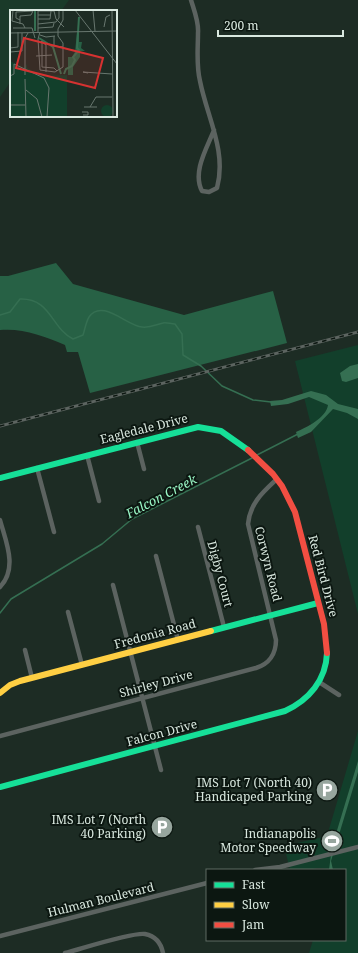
<svg xmlns="http://www.w3.org/2000/svg" width="358" height="953" viewBox="0 0 358 953" font-family="'Noto Serif',serif">
  <style>
    .built { fill: #1a3a29 }
    .green { fill: #123f2b }
    .forest { fill: #276145 }
    .water { fill: #356f52 }
    .lines { fill: none; stroke-linecap: round; stroke-linejoin: round }
    .stream { stroke: #356f52; stroke-width: 1.5 }
    .street { stroke: #5c6360; stroke-width: 4.5 }
    .fast { stroke: #16e098; stroke-width: 6 }
    .slow { stroke: #ffcf43; stroke-width: 6 }
    .jam { stroke: #f24e42; stroke-width: 6 }
    .rail-casing { stroke: #5c6460; stroke-width: 3 }
    .rail { stroke: #0c1711; stroke-width: 1.5; stroke-dasharray: 4.5; stroke-linecap: butt }
    .labels { text-anchor: middle; stroke-width: 4; stroke-linejoin: round; paint-order: stroke }
    .street-label { font-size: 12px; fill: #d9e8df; stroke: #0c1711 }
    .poi-label { font-size: 12px; fill: #d9e8df; stroke: #0c1711; text-anchor: end }
    .water-label { font-size: 13px; font-style: italic; fill: #99f6c5; stroke: #0c1711 }
    .inset-river { fill: none; stroke: #356f52; stroke-width: 2 }
    .inset-road { fill: none; stroke: #68776f; stroke-width: 1 }
    .view { fill: #d63231; fill-opacity: 0.15; stroke: #d63231; stroke-width: 2 }
    .inset-edge { fill: none; stroke: #d9e8df; stroke-width: 2 }
  </style>
  <rect width="100%" height="100%" fill="#1d2c24"/>
  <!-- built -->
  <path class="built" d="M0 0H69L61 11H11V81L0 97Z"/>
  <!-- green -->
  <path class="green" d="M358 345V614L295 361Z
    M358 731V953H309L313 940H345V870L317 868 309 870H290L284 846 327 836Z"/>
  <!-- forest -->
  <path class="forest" d="M56 263 73 284 184 315 273 291 287 343 90 393 78 352H67L65 345C44 336 23 328 0 330V276H8Z"/>
  <!-- water -->
  <path class="water" d="M358 364V378L346 382 342 381 340 373 350 366Z
    M311 391 326 395 338 404 358 409V419L347 413 333 409 311 432 298 438 296 432C307 427 326 418 328 405L309 397 288 404 271 406 270 401 282 400Z
    M358 761V772L331 861 333 870H329L332 847Z"/>
  <g class="lines">
    <!-- stream -->
    <path class="stream" d="M0 315 10 312 20 299C51 298 51 328 73 339L83 335C85 329 86 322 89 317 102 298 127 326 142 327 150 328 155 325 163 323 166 322 171 324 175 324L182 334 183 355 201 366 222 386 253 400 271 402
      M257 455 298 434
      M0 613 11 599 102 544 132 519 252 458"/>
    <!-- street -->
    <path class="street" d="M191 0C194 10 199 22 198 33 198 49 196 65 200 81 207 117 227 151 217 188L209 192 202 191C192 172 207 148 214 130
      M137 442 144 469
      M87 455 99 501
      M37 468 54 532
      M0 520C6 542 18 568 0 587
      M198 527 224 627
      M156 556 178 640
      M113 585 161 770
      M68 612 82 665
      M25 650 32 678
      M319 682 339 695
      M0 736 256 668C269 664 276 654 276 640L248 524C250 503 263 492 277 479
      M255 870 280 867 358 847
      M0 936 207 883
      M65 953C81 949 132 932 145 934 155 936 161 943 163 953"/>
    <!-- fast -->
    <path class="fast" d="M0 478 198 427 221 431 248 450
      M211 631 318 603
      M0 787 285 711C309 700 326 680 327 653"/>
    <!-- slow -->
    <path class="slow" d="M0 693 10 685 20 681 211 631"/>
    <!-- jam -->
    <path class="jam" d="M248 450 273 474 282 486 295 512 324 624 327 653"/>
    <!-- rail casing -->
    <g class="rail-casing">
      <path id="rail" d="M0 426 358 332"/>
    </g>
    <!-- rail -->
    <use href="#rail" class="rail"/>
  </g>
  <!-- icons -->
  <defs>
    <g id="parking-disc" transform="scale(1.15)"><circle r="9.5" fill="#97a69e" stroke="#0c1711"/><path d="M-3.5-5.5H1a3.5 3.5 0 0 1 0 7H-1V5.5H-3.5ZM-1-3.4V-.6H.8a1.4 1.4 0 0 0 0-2.8Z" fill="#fff"/></g>
    <g id="stadium-disc" transform="scale(1.15)"><circle r="9.5" fill="#97a69e" stroke="#0c1711"/><path d="M0-5a6.5 5 0 1 0 0 10a6.5 5 0 1 0 0-10ZM-3.5-1.8h7v3.6h-7Z" fill="#fff"/></g>
  </defs>
  <g fill-rule="evenodd">
    <use href="#parking-disc" x="327" y="790"/>
    <use href="#parking-disc" x="162" y="827"/>
    <use href="#stadium-disc" x="332" y="841"/>
  </g>
  <g class="labels">
    <!-- street labels -->
    <g class="street-label">
      <text transform="translate(144 429) rotate(-14)" y="4">Eagledale Drive</text>
      <text transform="translate(268 564) rotate(76)" y="4">Corwyn Road</text>
      <text transform="translate(220 574) rotate(75)" y="4">Digby Court</text>
      <text transform="translate(323 576) rotate(75)" y="4">Red Bird Drive</text>
      <text transform="translate(155 634) rotate(-15)" y="4">Fredonia Road</text>
      <text transform="translate(156 684) rotate(-15)" y="4">Shirley Drive</text>
      <text transform="translate(162 733) rotate(-15)" y="4">Falcon Drive</text>
      <text transform="translate(101 900) rotate(-14)" y="4">Hulman Boulevard</text>
    </g>
    <!-- poi labels -->
    <g class="poi-label">
      <text x="312" y="787">IMS Lot 7 (North 40)<tspan x="312" dy="14">Handicaped Parking</tspan></text>
      <text x="146" y="824">IMS Lot 7 (North<tspan x="146" dy="14">40 Parking)</tspan></text>
      <text x="316" y="838">Indianapolis<tspan x="316" dy="14">Motor Speedway</tspan></text>
    </g>
    <!-- water labels -->
    <g class="water-label">
      <text transform="translate(161 496) rotate(-28)" y="5">Falcon Creek</text>
    </g>
  </g>
  <!-- overview -->
  <g transform="translate(10 10)">
    <rect width="107" height="107" fill="#1d2c24"/>
    <path d="M0 51 14 58 17 54V58L33 66 57 65V107H0ZM91 101a6 6 0 1 1 12 0a6 6 0 1 1-12 0Z" fill="#123f2b"/>
    <path d="M67 22H69V32H72L71 38 75 41H70V47L63 57V65H58V47H62L65 42Z" fill="#276145"/>
    <path class="inset-river" d="M25 0V21M29 28 43 37 51 64M54 64 56 59 62 56 65 50 63 47 69 40 67 38 69 7"/>
    <path class="inset-road" d="M3 0 2 11 13 14 15 18M65 0 107 54M83 0 85 21M102 0 103 107M28 1H44L46 9 54 17M28 1V22M28 5H41M28 9H40L41 1M10 10 6 8V2L23 1M10 14V6L21 5 23 1M28 14 46 12 49 8V0M94 17 96 7 100 5M3 18H22L25 28M28 18 43 17 44 13M0 23 107 21M30 25 36 27 45 26M44 26V36L53 37M31 31 36 35V62M32 31V57L44 58 47 61M0 38 8 37V22M0 42 12 41V23M26 46 42 45M30 60 45 62 53 57V33L48 26V19L53 10V0M30 60 28 29 30 22M78 63 73 62 102 64M15 65V28L18 23M0 66 4 64V54L34 68 39 78 37 107M15 69 16 107M107 76V95M16 80 27 89 32 107M0 95H15M74 97H87M80 97 86 87H102M72 102H78V105H73"/>
    <path class="view" d="M14 28 93 48 85 78 6 58Z"/>
    <rect width="107" height="107" class="inset-edge"/>
  </g>
  <!-- legend -->
  <rect x="206" y="869" width="140" height="72" fill="#0c1711" stroke="#5e6b63"/>
  <rect x="214" y="882" width="20" height="6" fill="#16e098" stroke="#5e6b63"/>
  <text x="242" y="889" font-size="12" fill="#d9e8df">Fast</text>
  <rect x="214" y="902" width="20" height="6" fill="#ffcf43" stroke="#5e6b63"/>
  <text x="242" y="909" font-size="12" fill="#d9e8df">Slow</text>
  <rect x="214" y="922" width="20" height="6" fill="#f24e42" stroke="#5e6b63"/>
  <text x="242" y="929" font-size="12" fill="#d9e8df">Jam</text>
  <!-- scale -->
  <path d="M218 30v6h125v-6" fill="none" stroke="#d9e8df" stroke-width="2"/>
  <text x="224" y="30" font-size="12" fill="#d9e8df" stroke="#0c1711" stroke-width="3" paint-order="stroke">200 m</text>
</svg>
